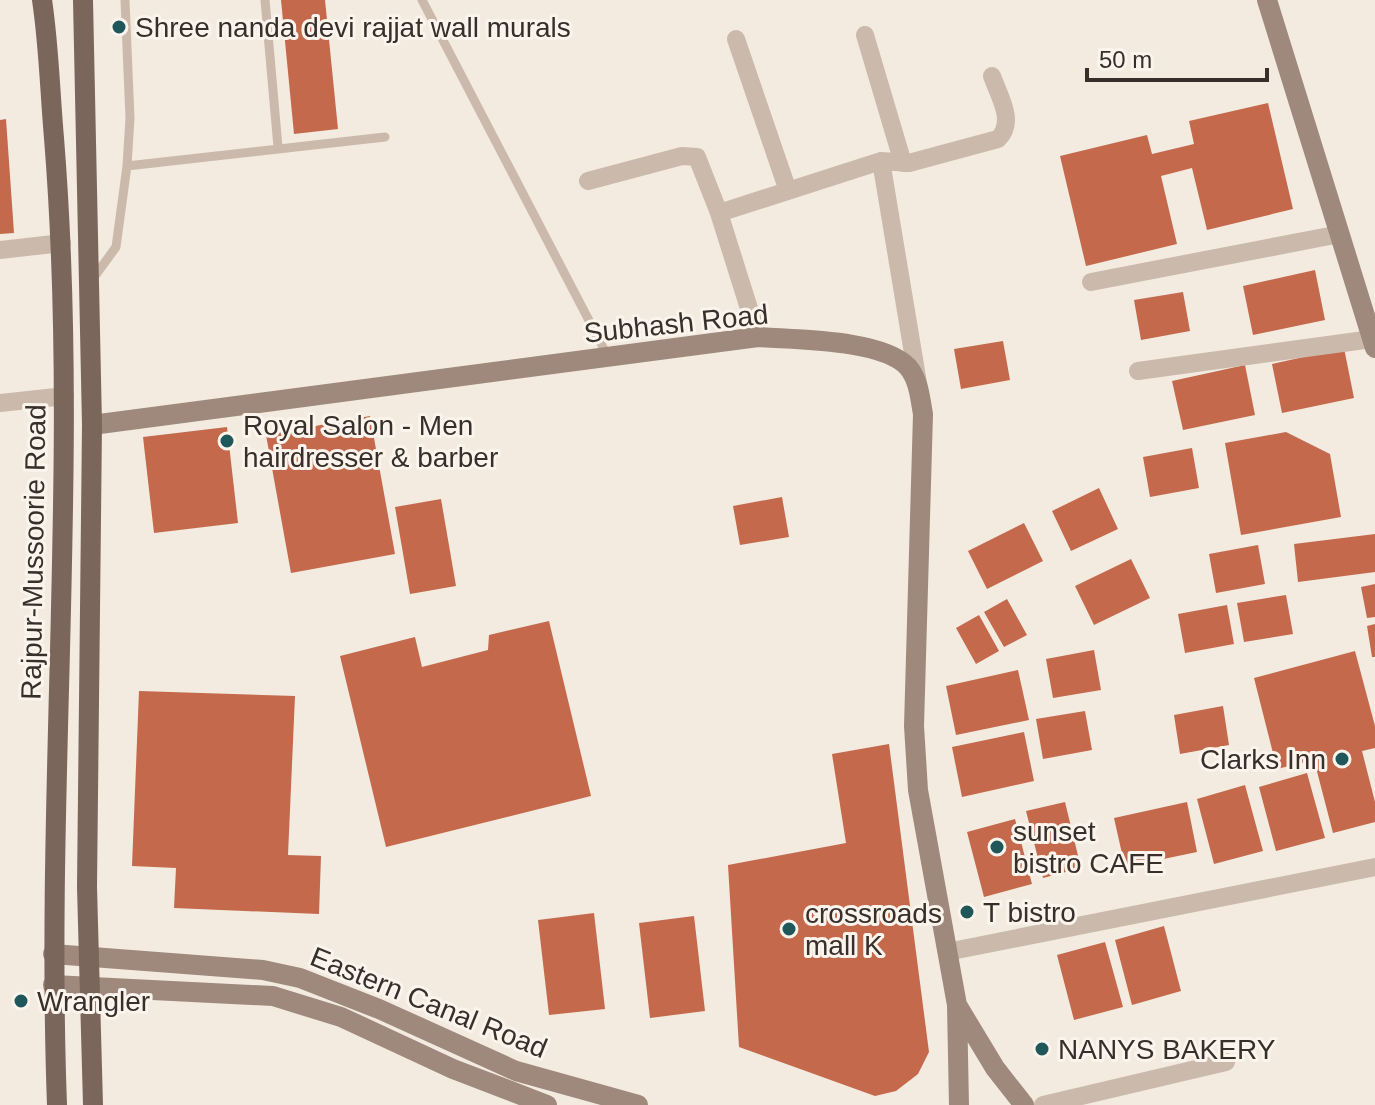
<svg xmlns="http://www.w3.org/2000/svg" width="1375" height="1105" viewBox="0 0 1375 1105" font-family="Helvetica,sans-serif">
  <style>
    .building { fill: #c4694c }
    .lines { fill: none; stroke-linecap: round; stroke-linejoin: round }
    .lane { stroke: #cbbaab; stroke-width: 9 }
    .street { stroke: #cbbaab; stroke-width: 18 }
    .secondary { stroke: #9f897c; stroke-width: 20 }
    .primary { stroke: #7b665c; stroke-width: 20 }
    .poi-dot { fill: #20575b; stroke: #faf4ec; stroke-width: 3 }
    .labels { text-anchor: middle; stroke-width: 6; stroke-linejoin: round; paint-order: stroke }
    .poi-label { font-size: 28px; fill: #392f2a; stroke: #faf4ec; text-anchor: start }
    .street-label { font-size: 28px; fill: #392f2a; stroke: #faf4ec }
  </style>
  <rect width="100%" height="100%" fill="#f3eae0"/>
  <!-- building -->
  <path class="building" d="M281 0H325L338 129 294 134Z
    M1268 103 1293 209 1207 230 1192 168 1161 176 1177 244 1086 266 1060 156 1147 135 1152 154 1194 144 1189 121Z
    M6 119 14 233 0 234V120Z
    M1315 270 1325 320 1253 335 1243 286Z
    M1183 292 1190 331 1141 340 1134 300Z
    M1003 341 1010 380 961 389 954 349Z
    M1344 348 1354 398 1282 413 1272 364Z
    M1245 365 1255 415 1183 430 1172 381Z
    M370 416 395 554 291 573 266 435Z
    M227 427 238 523 154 533 143 437Z
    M1286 432 1330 454 1341 517 1241 535 1225 443Z
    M1192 448 1199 488 1150 497 1143 457Z
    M1099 488 1118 529 1071 551 1052 511Z
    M782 497 789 537 740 545 733 506Z
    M441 499 456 586 410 594 395 507Z
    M1024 523 1043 561 987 589 968 551Z
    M1375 534V572L1298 582 1294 544Z
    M1258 545 1265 584 1216 593 1209 554Z
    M1131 559 1150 598 1094 625 1075 586Z
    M1375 584V617L1367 618 1361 587Z
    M1286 595 1293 634 1244 642 1237 603Z
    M1007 599 1027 635 1004 647 984 612Z
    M1227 605 1234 644 1185 653 1178 614Z
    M979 615 999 651 976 664 956 628Z
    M549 621 591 796 386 847 340 656 415 637 422 667 488 650 489 635Z
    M1375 624V657H1372L1367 626Z
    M1094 650 1101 690 1053 698 1046 659Z
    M1355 651 1375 726V748L1362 751 1375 802V822L1333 833 1314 760 1277 769 1254 678Z
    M1018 670 1029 720 956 735 946 686Z
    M139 691 295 696 288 855 321 856 319 914 174 908 176 868 132 866Z
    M1223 706 1229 745 1180 754 1174 715Z
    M1085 711 1092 750 1043 759 1036 719Z
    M1024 732 1034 781 962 797 952 747Z
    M889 744 929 1052 918 1074 896 1091 875 1096 739 1047 728 865 846 843 832 754Z
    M1307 773 1325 838 1276 851 1259 787Z
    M1245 785 1263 851 1214 864 1197 799Z
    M1065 802 1081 868 1043 878 1026 811Z
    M1187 802 1197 852 1125 867 1114 818Z
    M1015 819 1032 884 984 897 967 832Z
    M594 913 605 1009 549 1015 538 920Z
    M694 916 705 1011 650 1018 639 923Z
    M1164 926 1181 991 1132 1005 1115 940Z
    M1105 942 1123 1007 1074 1020 1057 955Z"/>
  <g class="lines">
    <!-- lane -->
    <path class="lane" d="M265 0 278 147
      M422 0 607 355
      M127 166 385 137
      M92 280 116 247 127 166 130 118 125 0"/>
    <!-- street -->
    <path class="street" d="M865 35 903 163
      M736 39 788 191
      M881 161 918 383
      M588 181 682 156 697 157 719 213 758 337
      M719 213 881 161 909 163 998 139C1016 122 999 96 992 76
      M0 250 62 243
      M1091 282 1340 234
      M1138 371 1372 339
      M0 403 65 396
      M947 952 1375 867
      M1043 1105 1226 1062"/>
    <!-- secondary -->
    <path class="secondary" d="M1267 0 1375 348
      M92 425 758 337C795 340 882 339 908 367 919 380 920 398 923 414L914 726 918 790 957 1005 959 1105
      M53 954 263 970 300 978 379 1009 516 1071 638 1105
      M53 985 273 996 341 1017 453 1069 547 1105
      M957 1005 995 1068 1024 1105"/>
    <!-- primary -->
    <path class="primary" d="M42 0C49 46 50 93 54 138 80 460 45 783 57 1105
      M83 0 92 425 87 887 93 1105"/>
  </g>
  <!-- markers -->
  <g class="poi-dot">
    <circle cx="119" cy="27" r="8"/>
    <circle cx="227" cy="441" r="8"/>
    <circle cx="1342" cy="759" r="8"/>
    <circle cx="997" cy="847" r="8"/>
    <circle cx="967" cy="912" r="8"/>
    <circle cx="789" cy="929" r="8"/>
    <circle cx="21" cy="1001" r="8"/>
    <circle cx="1042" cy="1049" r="8"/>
  </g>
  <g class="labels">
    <!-- poi labels -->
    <g class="poi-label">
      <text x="135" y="37">Shree nanda devi rajjat wall murals</text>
      <text x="243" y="435">Royal Salon - Men<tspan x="243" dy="32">hairdresser &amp; barber</tspan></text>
      <text x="1326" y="769" text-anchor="end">Clarks Inn</text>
      <text x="1013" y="841">sunset<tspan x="1013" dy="32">bistro CAFE</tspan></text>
      <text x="983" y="922">T bistro</text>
      <text x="805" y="923">crossroads<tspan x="805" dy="32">mall K</tspan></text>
      <text x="37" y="1011">Wrangler</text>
      <text x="1058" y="1059">NANYS BAKERY</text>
    </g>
    <!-- street labels -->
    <g class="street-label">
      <text transform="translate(676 323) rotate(-6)" y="10">Subhash Road</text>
      <text transform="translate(33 552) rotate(-89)" y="10">Rajpur-Mussoorie Road</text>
      <text transform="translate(429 1002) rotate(22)" y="10">Eastern Canal Road</text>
    </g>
  </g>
  <!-- scale -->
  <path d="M1087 68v12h180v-12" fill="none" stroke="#392f2a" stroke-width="4"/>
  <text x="1099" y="68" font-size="24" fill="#392f2a" stroke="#faf4ec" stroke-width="6" paint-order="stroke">50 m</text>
</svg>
